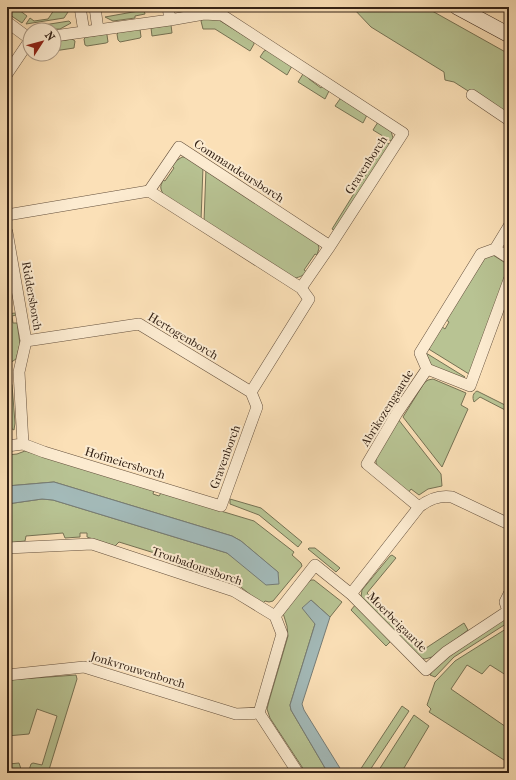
<svg xmlns="http://www.w3.org/2000/svg" width="516" height="780" viewBox="0 0 516 780" font-family="'IM FELL French Canon',serif">
  <style>
    .green { fill: #b8c393; stroke: #767254 }
    .water { fill: #a3bab9; stroke: #767d77 }
    .lines { fill: none; stroke-linecap: round; stroke-linejoin: round }
    .street-casing { stroke: #65513e; stroke-width: 12 }
    .secondary-casing { stroke: #332115; stroke-width: 16 }
    .street { stroke: #fcebd0; stroke-width: 11 }
    .secondary { stroke: #fcebd0; stroke-width: 15 }
    .labels { text-anchor: middle; stroke-width: 4; stroke-linejoin: round; paint-order: stroke }
    .street-label { font-size: 12px; fill: #332115; stroke: #fcebd0 }
  </style>
  <rect width="100%" height="100%" fill="#fbe0b7"/>
  <filter id="stains"><feTurbulence type="fractalNoise" baseFrequency=".005" numOctaves="4"/><feColorMatrix values="0 0 0 0 .2 0 0 0 0 .09 0 0 0 0 .02 0 0 0 .5 -.17"/></filter>
  <radialGradient id="worn" r=".72"><stop offset=".6" stop-color="#630" stop-opacity="0"/><stop offset="1" stop-color="#630" stop-opacity=".3"/></radialGradient>
  <!-- green -->
  <path class="green" d="M7 7H15L27 16 22 23 7 13Z
    M56 7H67L68 12 64 18 26 24 30 18 34 21 48 19Z
    M352 7H425L509 54V117L454 82 445 80 444 72 371 27Z
    M144 10 145 14 135 16V18L113 21 105 17Z
    M203 19 219 20 254 42V44L250 51 215 29H203L201 21Z
    M69 21 71 23 60 29 30 30V33L27 32 31 27Z
    M171 25 172 33 152 36 151 28Z
    M140 29 141 37 140 38 120 42 118 40 117 34 119 32Z
    M106 34 107 35 108 42 106 43 87 46 85 45 84 39 86 37Z
    M72 39 75 41 74 48 54 51V42Z
    M267 50 292 66 287 75 260 57 264 51Z
    M303 74 309 77V79L321 88 322 86 329 91 325 99 298 82Z
    M342 98 367 115 363 123 335 106 340 99Z
    M378 122 391 131 393 138 391 141 373 130Z
    M386 142 391 145 335 231 332 229Z
    M182 157H185L203 167 201 220C191 214 163 200 161 189 160 186 162 183 163 180L165 181 174 168 172 166 176 161Z
    M206 169 318 244 319 248 317 255 315 254 304 270 307 272C302 276 299 278 292 278L204 222Z
    M493 255 507 264 508 276 471 371 469 374 427 348 441 326 445 329 449 322 445 319 485 258Z
    M15 313 16 315 12 316 13 323H17L20 344 16 359 7 365V314Z
    M426 353 465 377 460 378 431 366Z
    M433 379 466 393 461 405 468 409 442 467 403 417 424 383 428 380Z
    M7 382 11 383 12 385 15 423 14 430 7 426Z
    M477 391 509 407V412L480 397 474 402C472 397 473 393 477 391Z
    M398 419 441 474 442 486 428 489 419 495 411 489 408 493 380 471 376 463V456Z
    M25 451 154 490 153 494 159 496 161 493 254 521 294 552 292 555 301 563 302 566 273 601 269 602 265 601 262 604 237 584 211 576V571L204 569 202 573 178 566 177 564V560L119 542 115 546 87 537V533H80V537L65 538 63 533 26 536 25 541 7 543V504L42 499 53 500 227 553 234 558 277 577 278 572 274 569 241 541 232 536 54 482 7 486V455L17 454Z
    M230 499 261 508 302 542 298 547 259 515 230 504Z
    M309 548H315L340 568 336 572 308 549Z
    M392 555 396 558 367 593 423 650 464 623 468 630 432 657 425 659 420 658 361 597 362 590 390 556Z
    M311 580H314L342 602 330 617 311 600 315 624 290 705 291 710 328 773H306L270 718 267 709 269 701 288 636 287 626 283 613 306 584Z
    M356 604 391 641 386 646 351 610Z
    M509 616V622L454 657 435 677 430 675 436 665Z
    M509 627V677L490 665 482 674 467 665 451 689 509 729V753L504 760 429 712 431 709 427 705 435 682 455 661Z
    M76 675 77 679 48 773H28L31 764 33 763 42 765 57 716 37 709 29 734 7 736V680Z
    M402 706 409 711 368 773H361L360 770Z
    M414 715 429 726 401 773H377Z
    M7 736 9 764 19 763 21 769 20 773H7Z"/>
  <!-- water -->
  <path class="water" d="M54 482 232 536 241 541 278 572 279 584 266 585 227 553 53 500 42 499 7 504V486Z
    M311 600 330 617 302 704 304 710 343 773H328L291 710 290 705 315 624 302 608Z"/>
  <g class="lines">
    <!-- street casing -->
    <g class="street-casing">
      <path id="street" d="M80 7 84 32
        M95 7 98 30
        M168 7 170 20
        M7 22 30 39
        M7 74 30 40
        M472 95 509 120
        M149 191 179 147 330 246
        M7 215 149 191 301 288
        M7 232 26 341 19 372 23 444
        M495 249 509 258
        M26 341 139 324 251 392
        M427 369 470 386 509 280
        M7 446 23 444 44 452 221 506 257 407 251 392 309 299 301 288 330 246 403 133 222 15 204 14 170 20 54 36
        M419 507 367 464 397 413 427 369 420 353 481 254 495 249 509 226
        M7 548 92 544 234 591 275 616 282 634 259 713 298 773
        M351 594 419 507C429 499 439 495 452 497L509 524
        M275 616 315 565 351 594 426 670 446 652 508 611 505 602 509 594
        M7 675 84 667 236 714 259 713"/>
    </g>
    <!-- secondary casing -->
    <g class="secondary-casing">
      <path id="secondary" d="M457 7 509 35"/>
    </g>
    <!-- street -->
    <use href="#street" class="street"/>
    <!-- secondary -->
    <use href="#secondary" class="secondary"/>
  </g>
  <g class="labels">
    <!-- street labels -->
    <g class="street-label">
      <text transform="translate(366 165) rotate(-57)" y="4">Gravenborch</text>
      <text transform="translate(239 171) rotate(33)" y="4">Commandeursborch</text>
      <text transform="translate(32 296) rotate(80)" y="4">Riddersborch</text>
      <text transform="translate(183 336) rotate(31)" y="4">Hertogenborch</text>
      <text transform="translate(387 408) rotate(-58)" y="4">Abrikozengaarde</text>
      <text transform="translate(225 457) rotate(-70)" y="4">Gravenborch</text>
      <text transform="translate(125 463) rotate(17)" y="4">Hofmeiersborch</text>
      <text transform="translate(197 566) rotate(19)" y="4">Troubadoursborch</text>
      <text transform="translate(397 622) rotate(45)" y="4">Moerbeigaarde</text>
      <text transform="translate(138 670) rotate(17)" y="4">Jonkvrouwenborch</text>
    </g>
  </g>
  <!-- margin -->
  <rect width="516" height="780" fill="none" stroke="#fbe0b7" stroke-width="24"/>
  <rect x="8" y="8" width="500" height="764" fill="none" stroke="#332115" stroke-width="2"/>
  <rect x="12" y="12" width="492" height="756" fill="none" stroke="#332115"/>
  <!-- north arrow -->
  <g transform="translate(42 42) rotate(54)"><circle r="19" fill="#fcebd0" stroke="#ac9a85"/>
  <path d="M0-3L7 15L0 10L-7 15Z" fill="#8f2418"/>
  <text y="-6" font-size="11" font-weight="bold" text-anchor="middle" fill="#332115">N</text>
  </g>
  <rect width="100%" height="100%" filter="url(#stains)"/>
  <rect width="100%" height="100%" fill="url(#worn)"/>
</svg>
